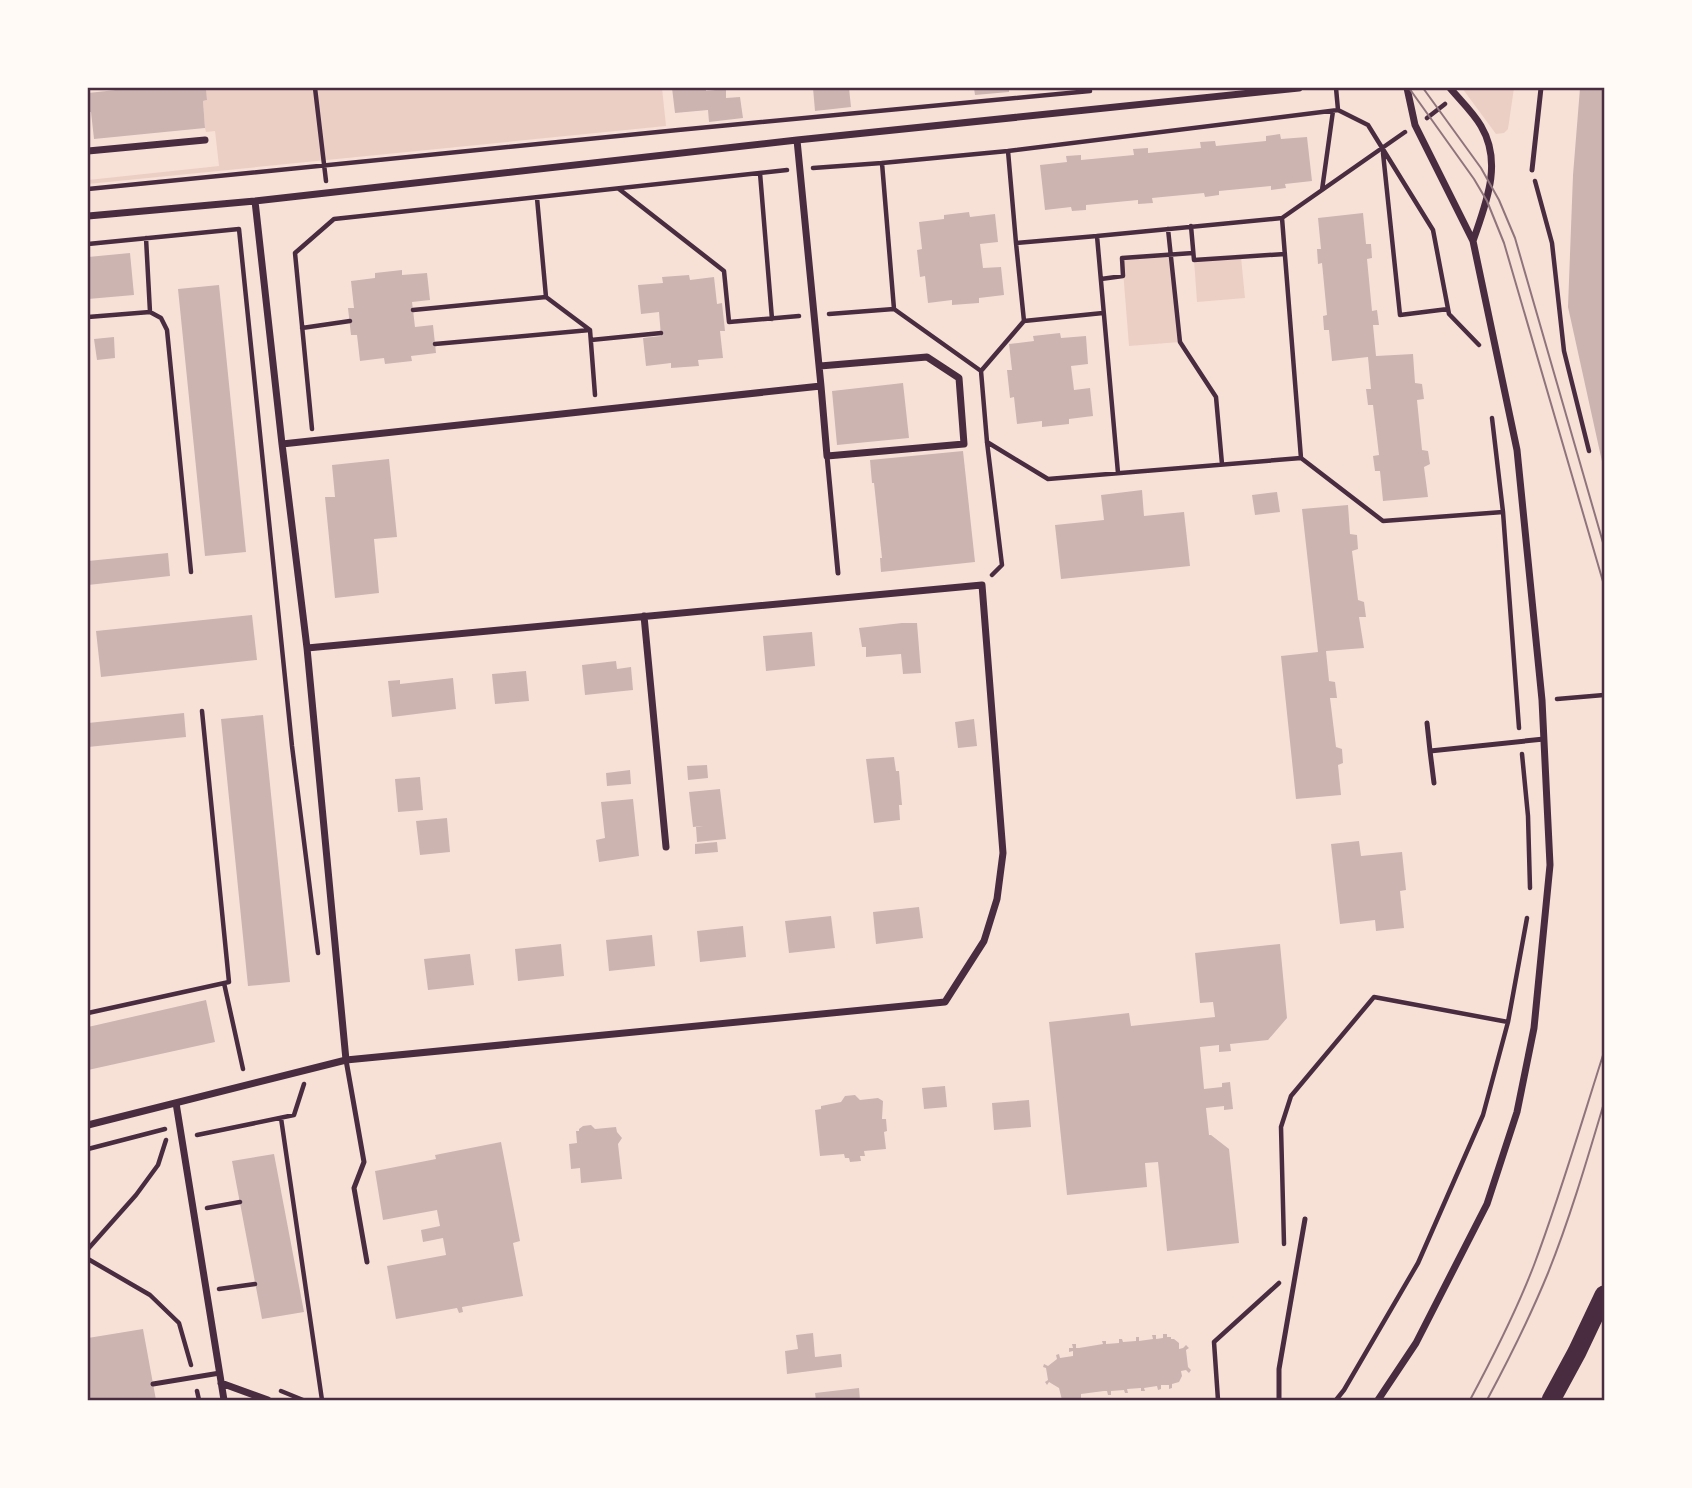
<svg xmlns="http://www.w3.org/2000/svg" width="1692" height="1488" viewBox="0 0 1692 1488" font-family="Helvetica,sans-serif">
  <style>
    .green { fill: #ebcfc5 }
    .building { fill: #ccb4b1 }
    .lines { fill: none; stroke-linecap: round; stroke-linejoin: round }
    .path { stroke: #4a2c40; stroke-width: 4.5 }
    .service { stroke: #4a2c40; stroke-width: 5 }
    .minor { stroke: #4a2c40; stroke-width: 7 }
    .trunk { stroke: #4a2c40; stroke-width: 19 }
    .tram { stroke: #8f747c; stroke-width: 2 }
    .neatline { fill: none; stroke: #4a2c40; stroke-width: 2.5 }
  </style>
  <rect width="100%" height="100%" fill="#f7e1d7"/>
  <!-- green -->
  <path class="green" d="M206 88H662L666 126 88 184V180L219 166 215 131 206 132 205 128 203 101 207 100Z
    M1462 88H1514L1508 129 1504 133 1496 134Z
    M1171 254 1180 342 1129 346 1122 258Z
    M1241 257 1245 298 1197 302 1194 260Z"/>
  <!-- building -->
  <path class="building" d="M125 88H206L207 100 203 101 205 128 94 139 91 112H88V93L125 89Z
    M672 88H706V91L726 89V98L740 97 743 118 709 122 708 110 675 113Z
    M813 88H849L851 107 815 111Z
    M974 88H1009V92L975 95Z
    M1580 88H1604L1603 466 1568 307 1573 175Z
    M1280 134 1281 139 1307 137 1312 181 1285 184 1286 188 1271 190V186L1219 191V195L1205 197 1204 193 1152 198 1153 203 1138 204V200L1086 205V210L1072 211 1071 207 1045 210 1040 165 1067 162 1066 156 1081 155V160L1134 155 1133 149 1148 148V153L1201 148 1200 142 1215 141 1216 146 1266 141V136Z
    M969 212 970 217 995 214 998 242 980 244 983 268 1001 267 1004 295 979 298V303L952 305V300L928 303 925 276 920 277 917 250 922 249 919 222 944 219V215Z
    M1363 213 1366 244H1371L1372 258 1367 259 1372 311 1377 310 1379 325H1373L1376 356 1413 354 1415 383 1422 384 1424 399 1417 400 1422 450 1428 451 1430 464 1424 467 1428 497 1383 501 1380 471H1375L1373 456 1379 455 1373 405H1368L1366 389H1371L1368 357 1332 361 1329 330H1324L1323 316 1327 315 1322 263 1318 264 1317 249H1321L1318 218Z
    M130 253 134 295 88 299V257Z
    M402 270V275L427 273 430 300 412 302 413 310 415 327 433 325 436 353 411 356 412 361 385 364 384 358 360 361 357 335H351L348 308H354L351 281 375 278V273Z
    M689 275 690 280 714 277 717 304 722 303 725 331H720L723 358 698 360 699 366 671 368V363L646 366 643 338 661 336 659 312 641 314 638 285 663 283 662 277Z
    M219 285 246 552 205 556 178 289Z
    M1060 333 1061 338 1086 336 1088 364 1071 366 1074 390 1090 388 1093 416 1069 419V424L1042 427V421L1017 424 1014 397 1010 398 1007 370H1012L1009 344 1034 341 1033 336Z
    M114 337 115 358 97 360 94 339Z
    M903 383 909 438 837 445 832 391Z
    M963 451 975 562 881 572 880 558H882L874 483H872L870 460Z
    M389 459 397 537 374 539 379 593 335 598 325 497H335L332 465Z
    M1142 490 1144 516 1184 512 1190 566 1061 579 1055 525 1104 520 1101 495Z
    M1277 492 1280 512 1255 515 1252 495Z
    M1348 505 1350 534 1357 535 1358 549 1352 551 1358 600 1364 602 1366 617H1359L1364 648 1326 651 1329 681 1335 682 1337 698H1330L1336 747 1342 749 1343 763 1338 765 1341 795 1296 799 1281 656 1318 652 1302 509Z
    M168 553 170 576 88 585V561Z
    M252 615 257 660 101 677 96 631Z
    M902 623H917L921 673 903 674 901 654 866 657V647H862L859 628Z
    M812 632 815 666 766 671 763 636Z
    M616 661 617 669 631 667 633 690 585 695 582 665Z
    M526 671 529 701 495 704 492 674Z
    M453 678 456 709 392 717 388 681 400 680V684Z
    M184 713 186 737 88 747V723Z
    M263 715 290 982 248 986 221 719Z
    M974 719 977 746 958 748 955 722Z
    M894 757 896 771H899L902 805H899L900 820 874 823 866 759Z
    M707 765 708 778 688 780 687 766Z
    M630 770 631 784 607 786 606 773Z
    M420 777 423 810 398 812 395 779Z
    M720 789 726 839 697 842 696 827 703 826 693 827 689 792Z
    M633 799 639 856 599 862 596 840 605 838 601 802Z
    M447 818 450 852 420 855 416 821Z
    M1359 841 1361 856 1402 852 1406 890 1400 891 1404 928 1376 931 1375 920 1340 924 1331 844Z
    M717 842 718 852 695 854V844Z
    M919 907 923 938 876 944 873 912Z
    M831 916 835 948 789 953 785 921Z
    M743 926 746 957 700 962 697 931Z
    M652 935 655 966 609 971 606 940Z
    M561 944 564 976 518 981 515 949Z
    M1280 944 1287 1018 1268 1040 1230 1044 1231 1051 1219 1052V1045L1200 1047 1204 1089 1222 1087V1083L1230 1082 1233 1109 1224 1110V1106L1206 1108 1209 1135H1211L1229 1149 1239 1243 1167 1251 1158 1162 1145 1163 1147 1187 1067 1195 1049 1022 1129 1013 1131 1026 1215 1017 1213 1002 1200 1003 1195 953Z
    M470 954 474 985 428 990 424 959Z
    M206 1000 215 1042 88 1070V1027Z
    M945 1086 947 1107 924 1109 922 1088Z
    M855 1095 860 1100 878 1098 883 1101 882 1119H886L887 1131 884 1132 886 1149 864 1151 865 1156H860L861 1161 850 1162 849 1158H845L844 1154 820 1156 815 1110 821 1109V1106L841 1102 845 1096Z
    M1029 1100 1031 1127 994 1130 992 1103Z
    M591 1125 595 1129 616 1127 617 1132 622 1138 618 1144 622 1179 581 1183 580 1168 571 1169 569 1144 577 1143 576 1131H579V1129L583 1126Z
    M501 1142 520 1241 513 1243 523 1296 462 1307 463 1312 459 1313 457 1308 396 1319 387 1266 446 1255 443 1238 423 1242 421 1230 440 1226 437 1210 383 1220 375 1171 436 1159 435 1155Z
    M274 1154 304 1312 262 1319 232 1161Z
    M143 1329 156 1400H88V1338Z
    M813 1333 815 1357 841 1354 842 1367 787 1374 785 1351 798 1349 796 1335Z
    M1163 1334H1167V1337H1171V1339H1174L1179 1343V1349L1183 1348 1186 1345 1189 1348 1186 1350 1188 1367 1191 1370 1189 1373 1186 1370 1181 1371 1182 1376 1179 1382 1172 1384V1388L1169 1389V1385H1161V1389L1158 1390 1157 1386 1144 1388 1145 1391H1141V1388L1127 1389 1128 1393H1125L1124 1390 1111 1391V1395H1108L1107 1391H1104L1081 1394V1400H1062L1059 1388 1049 1382 1047 1385 1045 1382 1048 1380 1046 1368 1043 1367 1044 1364 1048 1366 1057 1359 1056 1355 1059 1354 1060 1358 1073 1356V1351L1069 1352V1348H1073L1072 1344H1076V1348H1079L1103 1344 1102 1341H1106V1344L1119 1343V1339H1122L1123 1342 1136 1341V1337H1139V1341L1153 1339 1152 1335H1156V1339L1163 1338Z
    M859 1388 860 1400H816L815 1393Z"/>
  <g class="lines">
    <!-- path -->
    <path class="path" d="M315 88 326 181
      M1336 88 1338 110
      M1427 118 1445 104
      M1383 153 1400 315 1448 309
      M813 168 882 163
      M760 173 772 319
      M1535 181 1552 243 1564 351 1589 451
      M88 189 678 130 1090 91
      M619 189 724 271 729 322 799 316
      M1322 190 1333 111
      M537 198 546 297 590 330 595 395
      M1282 218 1405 132
      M1191 226 1194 260 1285 254
      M1168 229 1180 342 1216 397 1222 464
      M1097 236 1282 218 1301 458
      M1016 243 1024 321
      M88 244 239 229 292 746 318 953
      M1101 279 1123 276 1122 258 1193 253
      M413 310 546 297
      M150 312 161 318 167 330 191 572
      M829 314 894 309
      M88 317 150 312 146 238
      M302 328 350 321
      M591 340 661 333
      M435 344 590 330
      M981 371 1024 321 1103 313
      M312 429 295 253 334 219 787 170
      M987 442 1048 479 1301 458 1383 521 1503 512 1492 418
      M1118 473 1097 236 1016 243 1008 151 1338 110 1368 125 1433 230 1449 314 1479 345
      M1503 512 1519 728
      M992 575 1002 565 987 442 981 371 894 309 882 163 1008 151
      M1557 699 1604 695
      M1522 754 1528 816 1530 888
      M224 983 243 1069
      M88 1013 229 982 202 711
      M281 1118 322 1400
      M197 1135 294 1115 304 1084
      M88 1149 165 1129
      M207 1208 240 1202
      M1284 1244 1281 1127 1291 1096 1374 997 1508 1022
      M88 1249 136 1195 158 1165 166 1140
      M88 1259 150 1295 179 1323 191 1365
      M219 1289 255 1284
      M197 1391 199 1400
      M281 1391 303 1400
      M1218 1400 1214 1342 1279 1283
      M1336 1400 1344 1390 1418 1263 1483 1115 1508 1022 1527 918"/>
    <!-- service -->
    <path class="service" d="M1532 170 1541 88
      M827 456 838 573
      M1427 723 1430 751 1544 739
      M1430 751 1434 783
      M346 1060 364 1162 354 1188 367 1262
      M153 1384 220 1373
      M1279 1400V1369L1305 1219"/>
    <!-- minor -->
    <path class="minor" d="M1450 88C1460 100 1473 112 1481 126 1503 163 1486 203 1473 241
      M797 140 821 386
      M88 151 205 140
      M255 201 282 444 307 648 346 1060
      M88 216 255 201 797 140 1299 88
      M282 444 821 386 827 456 964 444 959 378 927 357 820 366
      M644 616 666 847
      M176 1103 224 1400
      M88 1125 346 1060 945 1002 984 941 997 899 1003 853 982 585 307 648
      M221 1383 268 1400
      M1378 1400 1416 1343 1487 1204 1517 1112 1534 1028 1550 865 1542 700 1517 450 1473 241 1415 125 1407 88"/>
    <!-- trunk -->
    <path class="trunk" d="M1551 1400 1577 1352 1604 1295"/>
    <!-- tram -->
    <path class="tram" d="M1409 88 1474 179 1487 201 1504 243 1604 585
      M1423 88 1481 168 1499 200 1515 238 1604 546
      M1470 1400C1493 1357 1516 1312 1534 1265 1560 1196 1581 1124 1604 1052
      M1487 1400C1509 1359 1530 1317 1548 1273 1570 1218 1587 1160 1604 1103"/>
  </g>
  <!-- border -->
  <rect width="1692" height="1488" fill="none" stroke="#fffaf5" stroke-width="178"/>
  <rect x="89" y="89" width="1514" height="1310" class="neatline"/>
</svg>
